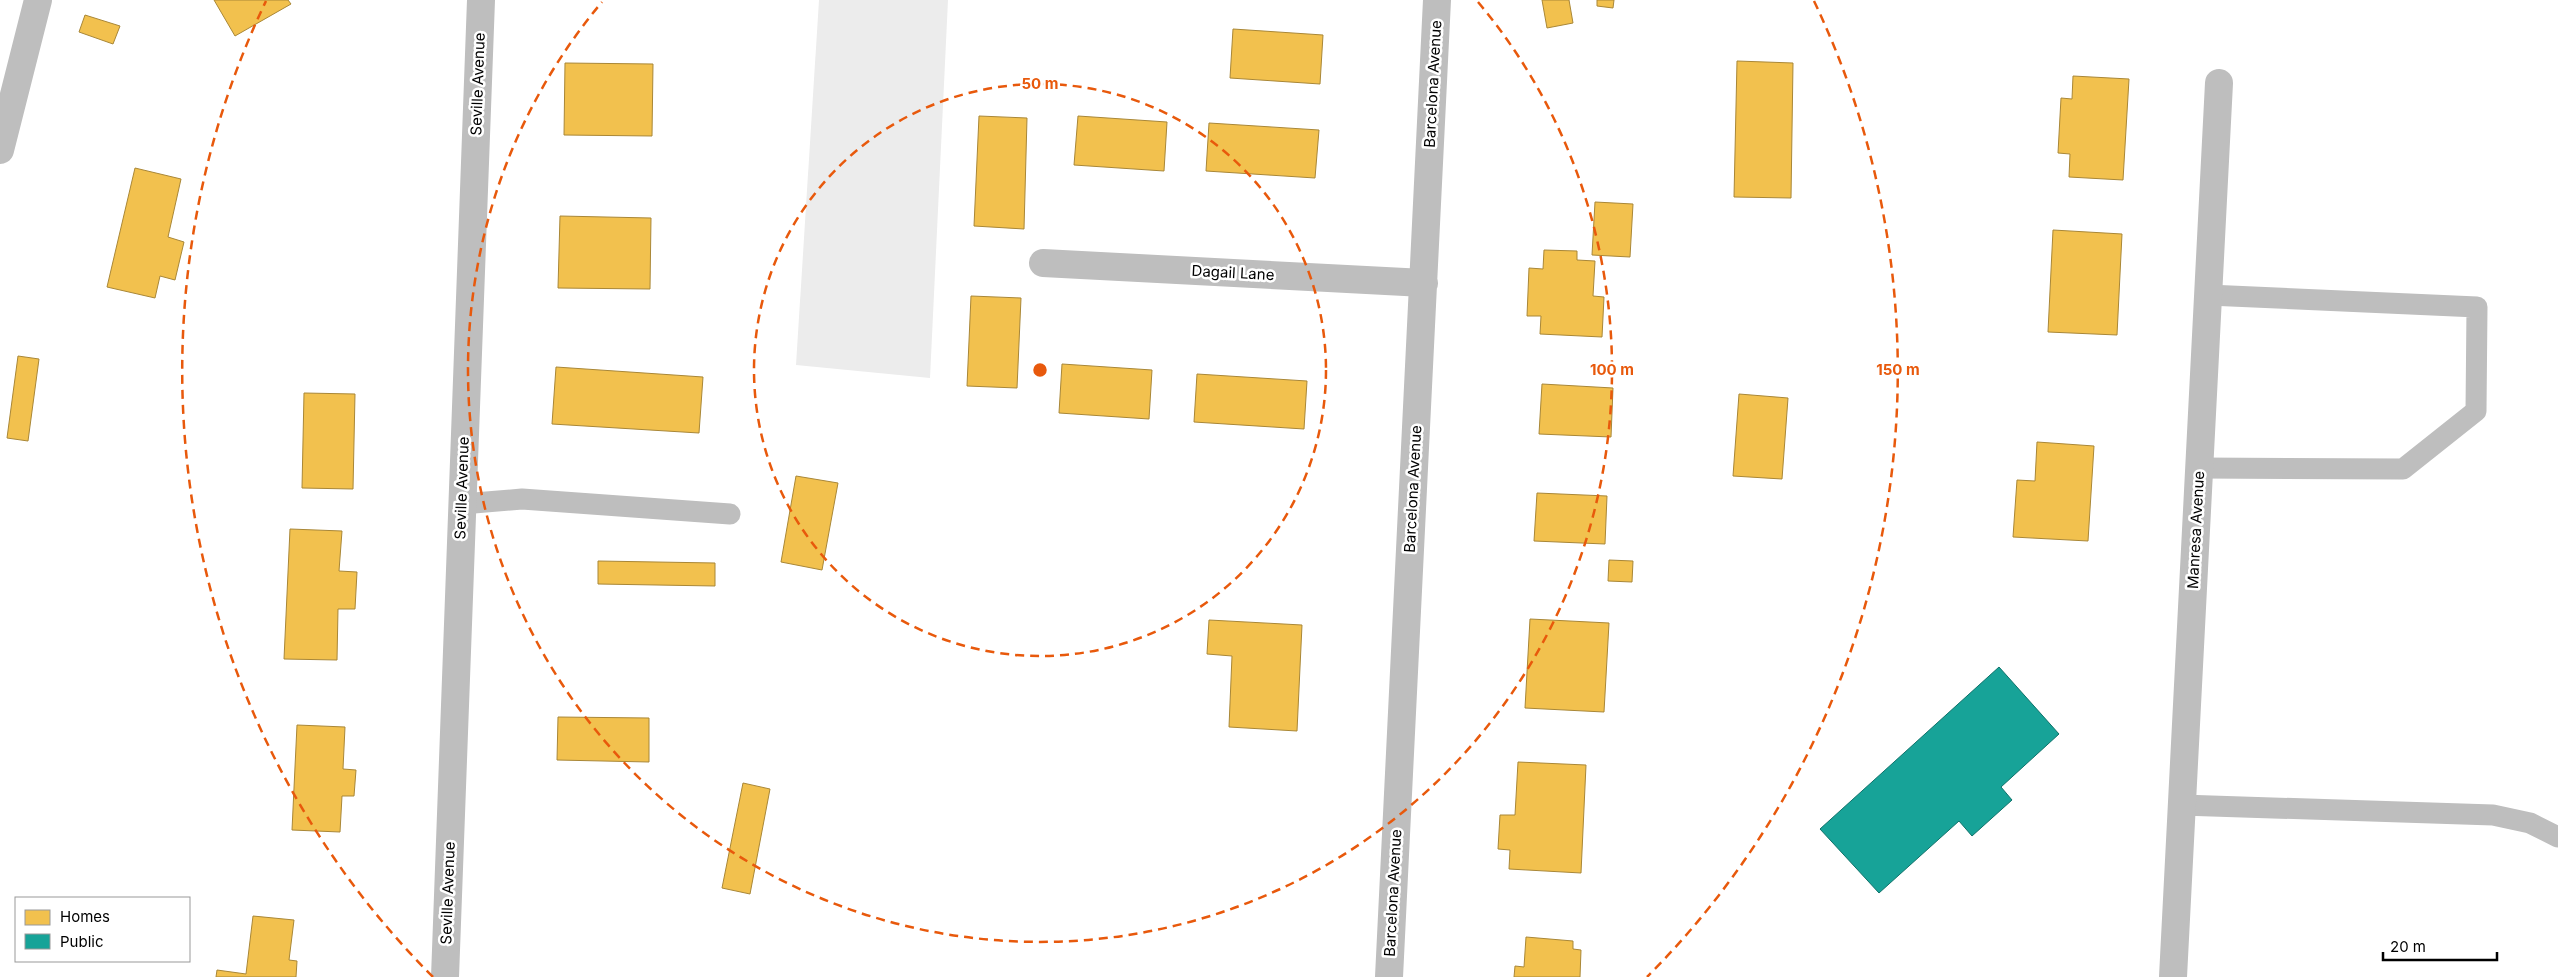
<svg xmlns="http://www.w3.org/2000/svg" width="2558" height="977" viewBox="0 0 2558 977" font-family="Inter,sans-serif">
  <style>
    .green { fill: #ececec }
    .homes { fill: #f2c14e; stroke: #a98737 }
    .public { fill: #17a398; stroke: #10726a }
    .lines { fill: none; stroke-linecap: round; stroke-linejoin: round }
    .service { stroke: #bebebe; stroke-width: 21 }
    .minor { stroke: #bebebe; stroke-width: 28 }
    .ring { fill: none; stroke: #e8590c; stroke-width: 2.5; stroke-dasharray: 9 6 }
    .labels { text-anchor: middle; stroke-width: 5; stroke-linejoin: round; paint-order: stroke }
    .street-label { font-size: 15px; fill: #000; stroke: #fff }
    .centre { fill: #e8590c; stroke: #fff; stroke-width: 2.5 }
    .ring-label { font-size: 15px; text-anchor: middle; font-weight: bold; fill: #e8590c; stroke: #fff; stroke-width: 5; stroke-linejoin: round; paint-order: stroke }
  </style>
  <rect width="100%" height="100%" fill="#fff"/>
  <!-- green -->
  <path class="green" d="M819 0H948L930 378 796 365Z"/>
  <!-- homes -->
  <path class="homes" d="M214 0H288L291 4 235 36Z
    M1542 0H1569L1573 23 1547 28Z
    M1597 0H1614L1613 8 1597 6Z
    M85 15 120 26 113 44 79 32Z
    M1233 29 1323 35 1320 84 1230 78Z
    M1737 61 1793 63 1791 198 1734 197Z
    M565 63 653 64 652 136 564 135Z
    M2073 76 2129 79 2123 180 2069 177 2070 154 2058 153 2061 98 2072 99Z
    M979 116 1027 118 1024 229 974 226Z
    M1078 116 1167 122 1164 171 1074 165Z
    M1209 123 1319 130 1315 178 1206 171Z
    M135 168 181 179 168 237 184 242 175 280 160 276 155 298 107 287Z
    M1595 202 1633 204 1630 257 1592 255Z
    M560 216 651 218 650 289 558 288Z
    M2053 230 2122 234 2117 335 2048 332Z
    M1544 250 1577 251V260L1595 261 1593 296 1604 297 1602 337 1540 334 1541 316H1527L1529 268 1543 269Z
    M971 296 1021 298 1017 388 967 386Z
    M18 356 39 359 28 441 7 438Z
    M1062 364 1152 370 1149 419 1059 413Z
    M556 367 703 377 699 433 552 424Z
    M1197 374 1307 381 1304 429 1194 422Z
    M1542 384 1613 388 1611 437 1539 434Z
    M304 393 355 394 353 489 302 488Z
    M1739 394 1788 398 1782 479 1733 476Z
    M2037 442 2094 446 2088 541 2013 537 2017 480 2035 481Z
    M796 476 838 483 822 570 781 562Z
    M1537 493 1607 496 1605 544 1534 541Z
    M290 529 342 531 339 571 357 572 355 609H338L337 660 284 659Z
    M1609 560 1633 561 1632 582 1608 581Z
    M598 561 715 563V586L598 584Z
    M1530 619 1609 623 1604 712 1525 708Z
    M1209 620 1302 625 1297 731 1229 727 1232 656 1207 654Z
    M558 717 649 718V762L557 760Z
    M297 725 345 727 343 769 356 770 354 796H342L340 832 292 830Z
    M1518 762 1586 765 1581 873 1509 869 1510 850 1498 849 1500 815H1515Z
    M743 783 770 789 750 894 722 888Z
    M253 916 294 920 289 960 297 961 296 977H216L217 970 246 974Z
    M1526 937 1573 941V949L1581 950 1580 977H1514L1515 966 1524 967Z"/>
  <!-- public -->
  <path class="public" d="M1999 667 2059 734 2001 787 2012 800 1972 836 1959 821 1879 893 1820 829Z"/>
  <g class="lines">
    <!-- service -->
    <path class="service" d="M2199 468 2403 469 2476 411 2477 307 2208 295
      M462 504 522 499 730 514
      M2181 805 2493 815 2530 823 2558 837"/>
    <!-- minor -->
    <path class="minor" d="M0 150 38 0
      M1043 263 1424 283
      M445 977 481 0
      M1389 977 1437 0
      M2173 977 2219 83"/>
  </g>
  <!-- distance rings -->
  <g class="ring">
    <circle cx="1040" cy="370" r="286"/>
    <path d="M1478 2A572 572 0 1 1 602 2"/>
    <path d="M433 977A858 858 0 0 1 266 1M1814 1A858 858 0 0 1 1647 977"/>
  </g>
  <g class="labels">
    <!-- street labels -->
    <g class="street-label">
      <text transform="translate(478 84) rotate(-88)" y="5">Seville Avenue</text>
      <text transform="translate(1433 84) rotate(-87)" y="5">Barcelona Avenue</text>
      <text transform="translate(1233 273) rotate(3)" y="5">Dagail Lane</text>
      <text transform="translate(462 488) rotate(-88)" y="5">Seville Avenue</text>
      <text transform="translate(1413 489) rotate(-87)" y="5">Barcelona Avenue</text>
      <text transform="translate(2196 530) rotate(-87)" y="5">Manresa Avenue</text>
      <text transform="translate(448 893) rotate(-88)" y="5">Seville Avenue</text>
      <text transform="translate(1393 893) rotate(-87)" y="5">Barcelona Avenue</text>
    </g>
  </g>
  <circle cx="1040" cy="370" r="8" class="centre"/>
  <g class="ring-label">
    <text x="1040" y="89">50 m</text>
    <text x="1612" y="375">100 m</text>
    <text x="1898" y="375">150 m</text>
  </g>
  <!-- legend -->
  <rect x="15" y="897" width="175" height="65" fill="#ffffff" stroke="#999999"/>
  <rect x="25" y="910" width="25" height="15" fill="#f2c14e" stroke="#999999"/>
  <text x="60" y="922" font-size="15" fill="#000000">Homes</text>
  <rect x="25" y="934" width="25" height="15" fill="#17a398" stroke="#999999"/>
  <text x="60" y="947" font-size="15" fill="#000000">Public</text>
  <!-- scale -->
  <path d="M2383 952v8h114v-8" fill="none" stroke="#000000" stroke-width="2.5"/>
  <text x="2390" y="952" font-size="15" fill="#000000" stroke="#ffffff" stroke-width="4" paint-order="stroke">20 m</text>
</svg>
